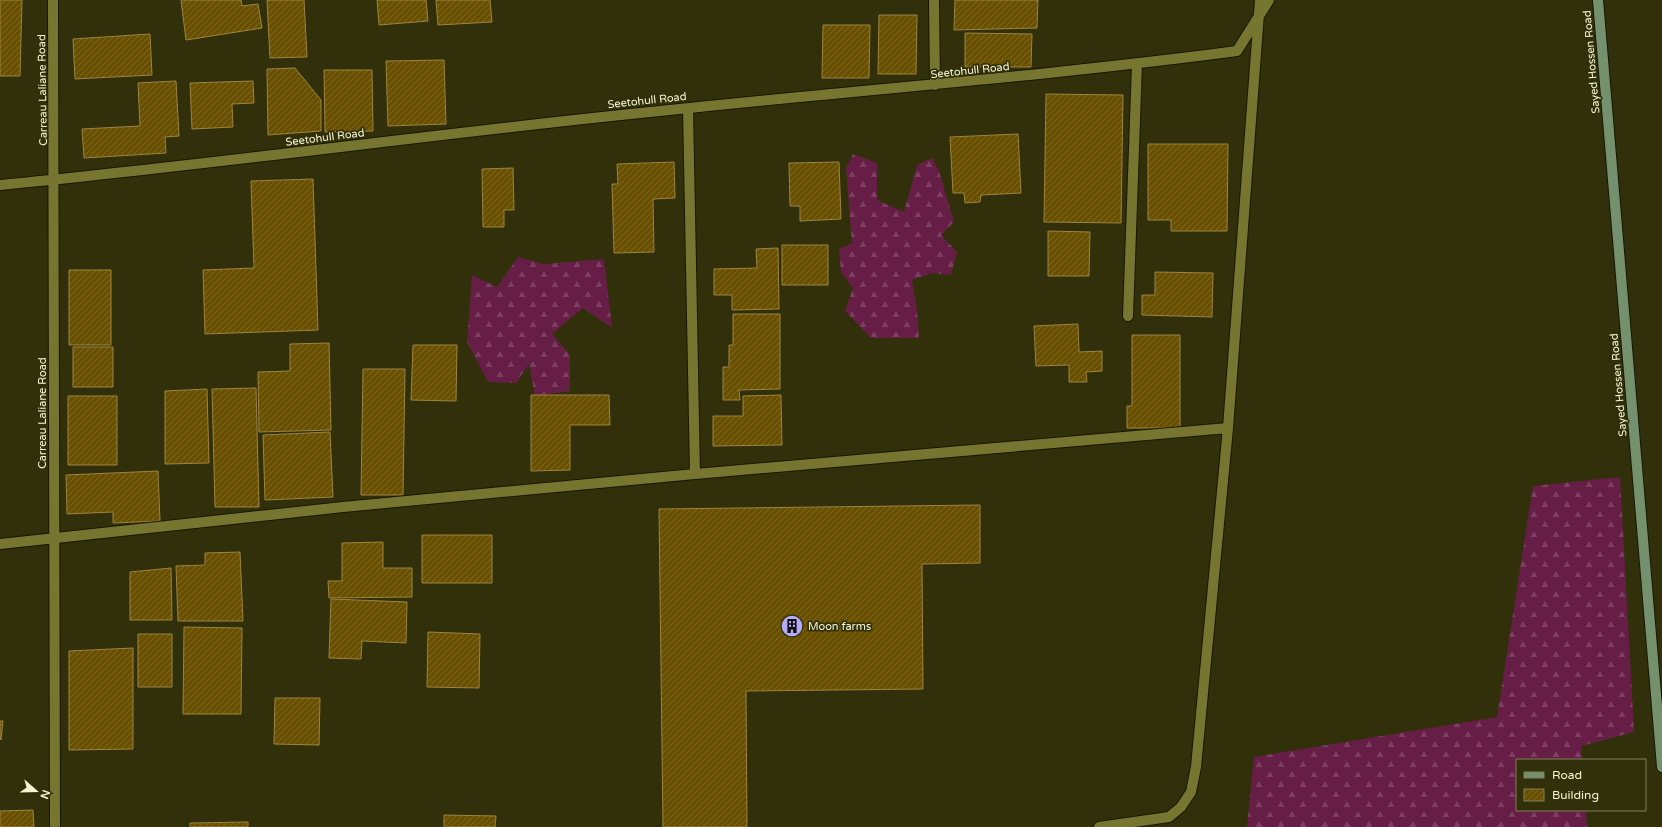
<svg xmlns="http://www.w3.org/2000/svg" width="1662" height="827" viewBox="0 0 1662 827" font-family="'Varela Round',sans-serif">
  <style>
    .forest { fill: url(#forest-firs) }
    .building { fill: url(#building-hatch); stroke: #9d8442 }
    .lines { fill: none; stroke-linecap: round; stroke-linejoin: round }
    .minor-casing { stroke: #181803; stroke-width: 12 }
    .secondary-casing { stroke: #181803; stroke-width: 12 }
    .minor { stroke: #777631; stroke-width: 10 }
    .secondary { stroke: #74906c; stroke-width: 10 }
    .labels { text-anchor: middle; stroke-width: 3.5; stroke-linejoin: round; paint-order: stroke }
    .street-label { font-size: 11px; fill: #f5f6d3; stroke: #31300b }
    .poi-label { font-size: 11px; fill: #f5f6d3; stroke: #31300b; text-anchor: start }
  </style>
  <defs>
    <pattern id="forest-firs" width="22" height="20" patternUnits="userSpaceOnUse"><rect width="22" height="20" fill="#661e47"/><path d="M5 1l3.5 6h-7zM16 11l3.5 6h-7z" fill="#7c3f61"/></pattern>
    <pattern id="building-hatch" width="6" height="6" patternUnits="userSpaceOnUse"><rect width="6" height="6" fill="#685000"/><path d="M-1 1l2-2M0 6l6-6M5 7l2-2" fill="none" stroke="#7e6a24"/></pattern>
  </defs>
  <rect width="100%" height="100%" fill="#31300b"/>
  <!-- forest -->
  <path class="forest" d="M853 154 877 163V200L904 212 917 165 932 158 939 171 954 222 941 235 957 252 951 275 932 273 912 280 917 310 919 338H871L845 311 853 288 841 272 839 249 852 243 846 168Z
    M518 257 544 264 604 259 612 328 583 308 552 334 570 355V391L535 396 529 364 516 383 488 382 467 342 472 275 497 287Z
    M1620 477 1634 732 1581 746 1582 760H1517V810H1586L1587 827H1247L1254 757 1497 717 1533 486Z"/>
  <!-- building -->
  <path class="building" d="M0 0H22L20 76H0Z
    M181 0H241L242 6 258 4 262 28 186 40Z
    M267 0H304L307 57 270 58Z
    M377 0H426L428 21 379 25Z
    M436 0H490L492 22 438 25Z
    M955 0H1038L1037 28 954 30Z
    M879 15H917L916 74H878Z
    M823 25H870L869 78H822Z
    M965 33 1032 34 1031 67H965Z
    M150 34 152 75 75 79 73 39Z
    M444 60 446 124 388 126 386 61Z
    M295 68 321 100V131L268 135 267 69Z
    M324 70H372L373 131 325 132Z
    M176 81 179 136 165 137 166 153 84 158 82 129 140 126 138 83Z
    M253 81 254 103 232 104 233 127 192 129 190 83Z
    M1046 94 1123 95 1121 223 1044 222Z
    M1018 134 1021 193 981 195 980 202 965 203 964 193H953L950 137Z
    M1148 144H1228L1227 231H1171V220H1148Z
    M674 162 675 198 653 199 654 252 614 253 612 184H618L617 164Z
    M839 162 841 219 800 221V206H790L789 163Z
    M513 168 514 210H504V227H483L482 169Z
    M313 179 318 330 205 334 203 270 254 268 251 181Z
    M1048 231 1090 232 1089 276H1048Z
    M782 245H828V285H782Z
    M778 248 779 309 732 310V295H714V269L757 268 756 249Z
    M69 270H111V345H69Z
    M1155 272 1213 273 1212 317 1142 315V295H1155Z
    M733 314H780V389L739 390 740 400H723V367H729V345H733Z
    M1078 324 1079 352 1102 351V371L1086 372 1087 382H1069V365L1036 366 1034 326Z
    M1132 335H1180V428H1127V406H1132Z
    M329 343 331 430 259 432 258 372 290 371V344Z
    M413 345H457L456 401 411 400Z
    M73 347H113V387H73Z
    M363 369H405L403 495H361Z
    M256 388 259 507H215L212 389Z
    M207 389 209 463 165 464V391Z
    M531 395H609L610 425H570V470L531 471Z
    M781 395 782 445 713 446V416H743V396Z
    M68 396H117V465H68Z
    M330 432 333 497 265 500 263 435Z
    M158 471 160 521 113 523V512L67 514 66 475Z
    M980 505V563L922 564 923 689 746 691 747 827H663L659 509Z
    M422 535H492V583H422Z
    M383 542V568H412V597L329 598 328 581H342V543Z
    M240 552 243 621H178L176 566 205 565V553Z
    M171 568 172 620H130V572Z
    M331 599 407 602 406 643 362 641 361 659 329 658Z
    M184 627 242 628 241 714H183Z
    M428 632 480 634 479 688 427 687Z
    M138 634H172V687H138Z
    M133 648V749L69 750V651Z
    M275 698H320L319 745 274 744Z
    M0 721H3L1 740 0 739Z
    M33 810 34 827H0V811Z
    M444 815 496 816 495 827H444Z
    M248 822V827H190V823Z"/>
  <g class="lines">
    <!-- minor casing -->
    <g class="minor-casing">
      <path id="minor" d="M53 0 55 827
        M934 0 935 85
        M688 108 695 474
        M0 185C230 163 460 130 690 108 872 89 1055 75 1237 51L1269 0
        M1128 316 1137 64
        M0 544 343 507 695 474 1228 428
        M1099 827 1169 817 1181 807 1191 792 1196 767 1228 428 1260 0"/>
    </g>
    <!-- secondary casing -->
    <g class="secondary-casing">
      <path id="secondary" d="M1598 0 1662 767"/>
    </g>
    <!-- minor -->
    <use href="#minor" class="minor"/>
    <!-- secondary -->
    <use href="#secondary" class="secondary"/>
  </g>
  <!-- icons -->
  <defs>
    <g id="building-disc" transform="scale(1.15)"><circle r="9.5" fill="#b4acf9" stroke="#31300b"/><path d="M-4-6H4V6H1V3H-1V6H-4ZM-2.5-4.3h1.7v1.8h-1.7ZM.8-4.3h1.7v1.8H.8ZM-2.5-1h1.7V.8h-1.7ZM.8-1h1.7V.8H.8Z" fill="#111"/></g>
  </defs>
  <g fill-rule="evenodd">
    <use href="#building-disc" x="792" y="626"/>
  </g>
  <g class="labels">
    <!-- street labels -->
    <g class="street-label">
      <text transform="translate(1591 62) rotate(-95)" y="4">Sayed Hossen Road</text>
      <text transform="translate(970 70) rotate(-6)" y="4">Seetohull Road</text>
      <text transform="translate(42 90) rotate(-91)" y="4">Carreau Laliane Road</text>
      <text transform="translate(647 100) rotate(-6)" y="4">Seetohull Road</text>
      <text transform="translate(325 137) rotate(-7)" y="4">Seetohull Road</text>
      <text transform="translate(1618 385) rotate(-95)" y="4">Sayed Hossen Road</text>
      <text transform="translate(42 413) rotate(-90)" y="4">Carreau Laliane Road</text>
    </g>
    <!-- poi labels -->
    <g class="poi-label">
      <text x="808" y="630">Moon farms</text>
    </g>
  </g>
  <!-- legend -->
  <rect x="1516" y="759" width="130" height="52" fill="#31300b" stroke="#7f7f5b"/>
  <rect x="1524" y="772" width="20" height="6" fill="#74906c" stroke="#7f7f5b"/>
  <text x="1552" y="779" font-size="12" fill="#f5f6d3">Road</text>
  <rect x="1524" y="789" width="20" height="12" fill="url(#building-hatch)" stroke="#7f7f5b"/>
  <text x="1552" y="799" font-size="12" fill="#f5f6d3">Building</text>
  <!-- north arrow -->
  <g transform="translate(36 791) rotate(110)" stroke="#31300b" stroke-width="3" paint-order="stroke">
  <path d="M0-3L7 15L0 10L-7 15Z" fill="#f5f6d3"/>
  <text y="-6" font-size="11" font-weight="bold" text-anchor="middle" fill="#f5f6d3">N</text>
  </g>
</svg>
